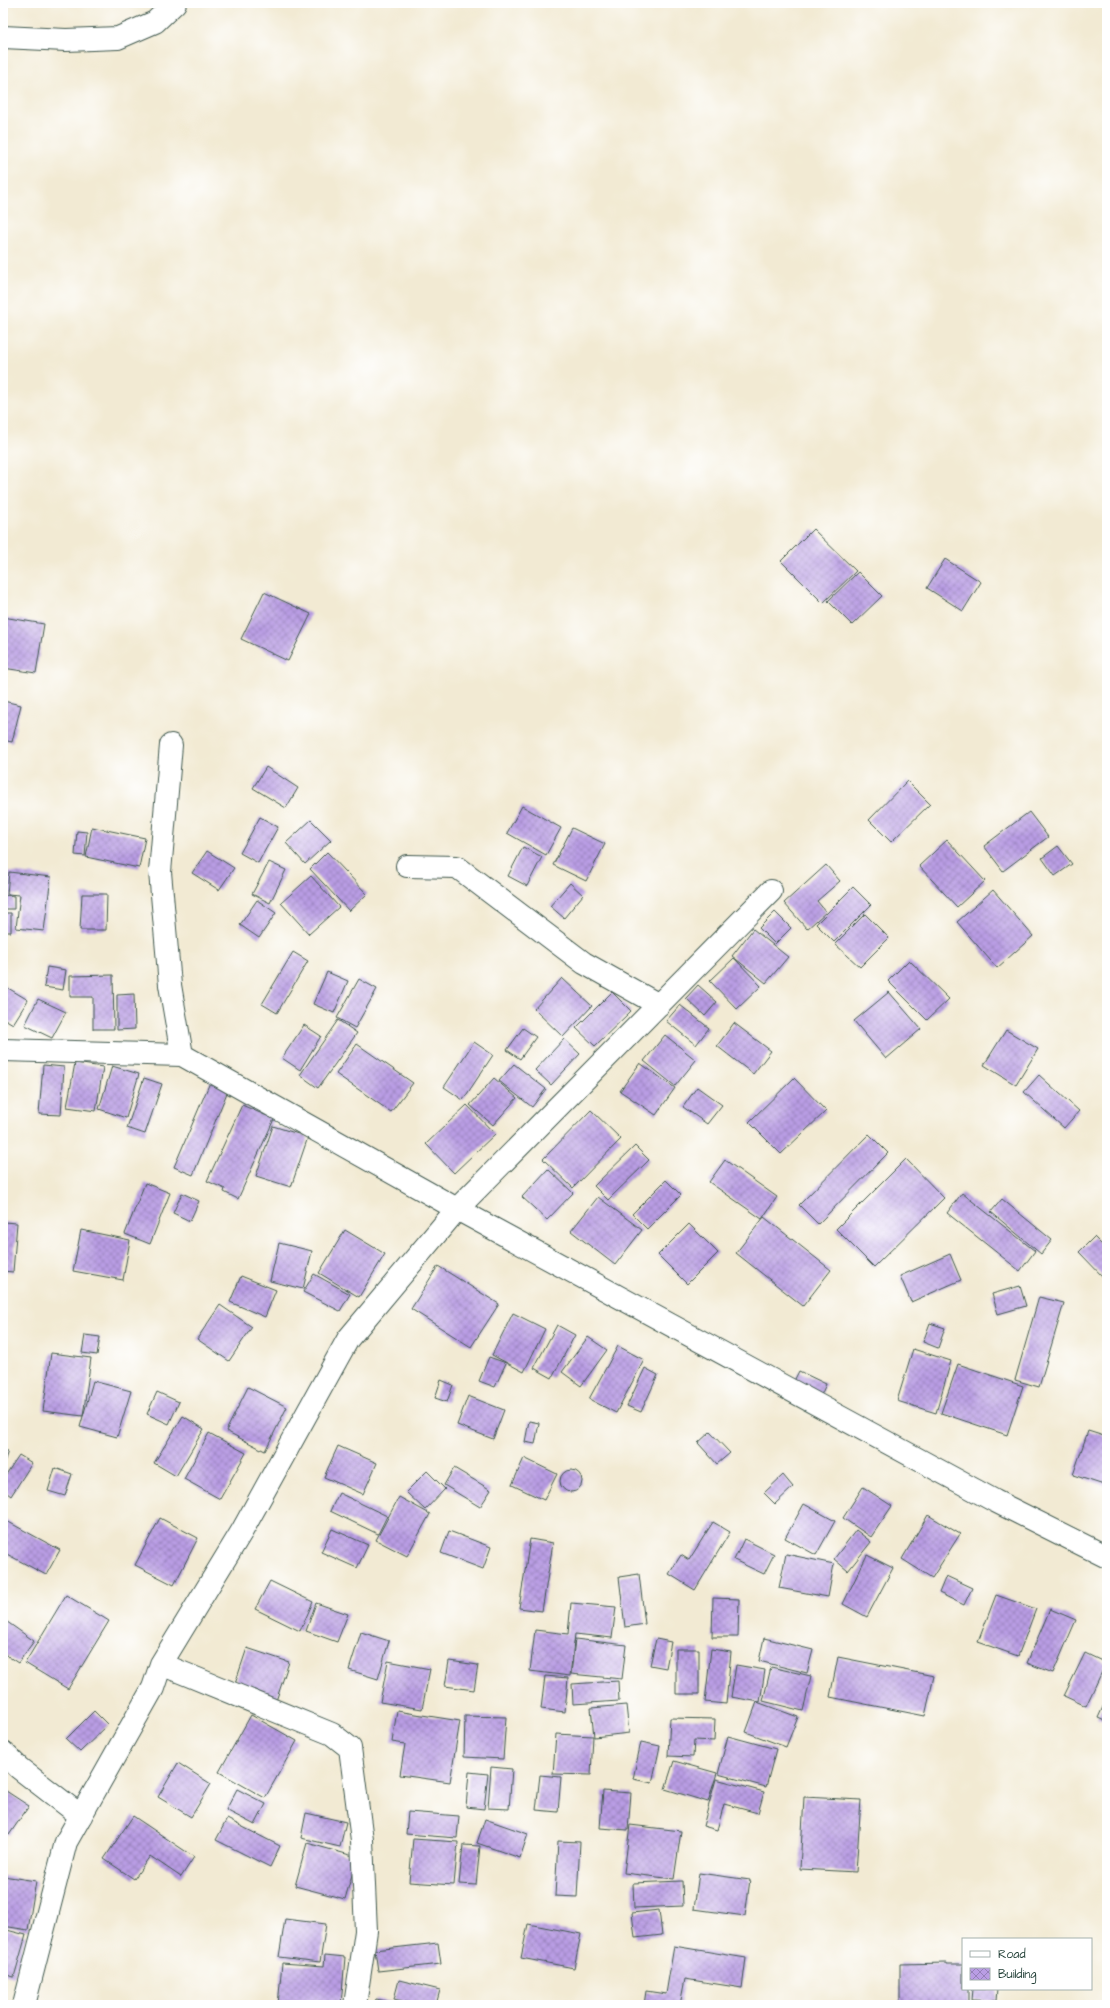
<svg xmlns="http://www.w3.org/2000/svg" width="1110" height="2008" viewBox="0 0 1110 2008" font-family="'Architects Daughter',sans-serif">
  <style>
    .building { fill: url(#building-cross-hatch) }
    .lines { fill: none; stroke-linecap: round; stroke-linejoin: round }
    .minor-casing { stroke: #3f574c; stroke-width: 24 }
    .minor { stroke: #fff; stroke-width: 22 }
  </style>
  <defs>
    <pattern id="building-cross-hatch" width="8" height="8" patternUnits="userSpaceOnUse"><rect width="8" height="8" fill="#b99de4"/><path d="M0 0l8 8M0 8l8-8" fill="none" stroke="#9681ba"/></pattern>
  </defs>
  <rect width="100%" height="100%" fill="#fff"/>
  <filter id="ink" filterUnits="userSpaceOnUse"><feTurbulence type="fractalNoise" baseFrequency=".025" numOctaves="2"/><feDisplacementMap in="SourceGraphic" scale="8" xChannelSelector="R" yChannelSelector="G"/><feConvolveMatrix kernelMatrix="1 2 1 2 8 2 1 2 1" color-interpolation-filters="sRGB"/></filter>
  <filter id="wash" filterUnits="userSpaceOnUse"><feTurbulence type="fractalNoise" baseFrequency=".012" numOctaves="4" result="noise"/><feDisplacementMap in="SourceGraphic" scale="16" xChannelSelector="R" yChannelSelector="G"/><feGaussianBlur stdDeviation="0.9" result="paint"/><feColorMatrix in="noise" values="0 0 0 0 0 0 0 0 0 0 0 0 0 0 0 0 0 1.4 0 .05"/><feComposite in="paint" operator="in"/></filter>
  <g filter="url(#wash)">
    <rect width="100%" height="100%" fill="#f2ead3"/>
    <g id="blocks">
      <!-- building -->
      <path class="building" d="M813 529 856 571 823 603 781 561Z
        M945 559 981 582 963 611 927 588Z
        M858 572 882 596 852 625 828 601Z
        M264 592 311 614 288 661 241 639Z
        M3 617 44 624 36 673 3 668Z
        M3 701 21 705 12 742 3 740Z
        M266 767 298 788 286 808 253 788Z
        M907 781 930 804 891 842 869 820Z
        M522 806 561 828 546 855 507 833Z
        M1029 812 1048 837 1003 871 984 846Z
        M260 817 278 827 258 863 240 853Z
        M311 820 331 840 305 864 286 843Z
        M92 827 145 838 139 868 86 857Z
        M572 828 605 844 586 881 553 865Z
        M77 831 87 832 85 856 75 855Z
        M947 840 985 881 957 907 919 866Z
        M1058 846 1072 864 1055 876 1042 858Z
        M523 847 542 857 527 886 508 876Z
        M207 851 234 868 219 890 192 873Z
        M327 852 367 894 349 911 310 869Z
        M269 862 286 870 270 903 252 894Z
        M826 865 840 881 817 901 826 912 807 929 784 903Z
        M9 872 51 877 44 931 16 928 20 895 7 894Z
        M311 876 339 907 309 934 281 903Z
        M570 883 583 895 564 918 550 906Z
        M853 887 871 905 834 942 816 924Z
        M993 890 1033 936 997 968 957 922Z
        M82 894H107L106 930H80Z
        M3 895 14 896V909H3Z
        M257 900 276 913 259 938 240 925Z
        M775 912 791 928 775 944 759 928Z
        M3 913H11V932H3Z
        M865 914 889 938 860 967 835 944Z
        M753 929 788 957 766 983 732 956Z
        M293 952 308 961 277 1013 262 1004Z
        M734 958 761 986 737 1009 710 981Z
        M909 960 949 999 927 1020 888 981Z
        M47 967 66 970 63 990 44 987Z
        M327 972 348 981 334 1013 313 1004Z
        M113 975 114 1029H93V997H70V976Z
        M562 978 592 1006 563 1037 534 1009Z
        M359 979 377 989 355 1028 337 1018Z
        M3 985 28 1000 13 1024 3 1018Z
        M698 985 717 1002 705 1016 686 998Z
        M612 992 631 1011 595 1046 576 1028Z
        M889 992 921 1029 886 1059 854 1021Z
        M134 994 135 1029 117 1030V995Z
        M38 999 66 1012 52 1038 25 1025Z
        M680 1005 709 1028 696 1045 666 1021Z
        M338 1020 357 1033 318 1088 300 1075Z
        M734 1023 771 1051 753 1074 717 1046Z
        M304 1025 321 1036 300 1070 282 1058Z
        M523 1028 536 1037 520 1059 507 1050Z
        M1006 1030 1038 1049 1016 1085 984 1065Z
        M665 1035 696 1060 675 1086 644 1061Z
        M564 1039 580 1054 551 1085 535 1070Z
        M474 1042 493 1055 463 1100 444 1087Z
        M357 1044 413 1083 391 1112 336 1074Z
        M75 1063 103 1067 96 1111 67 1107Z
        M640 1063 675 1088 656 1115 620 1091Z
        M514 1064 546 1089 532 1107 499 1081Z
        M43 1065 64 1067 61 1115 39 1114Z
        M112 1066 139 1074 126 1118 99 1109Z
        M1039 1075 1079 1111 1064 1128 1024 1092Z
        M144 1078 162 1084 145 1134 127 1128Z
        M494 1078 517 1098 493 1125 470 1105Z
        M794 1078 826 1111 781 1154 749 1122Z
        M211 1080 229 1088 193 1175 174 1167Z
        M697 1087 722 1105 707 1124 683 1107Z
        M242 1105 274 1119 238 1199 224 1192 225 1189 207 1181Z
        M467 1105 495 1134 454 1173 426 1144Z
        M591 1110 621 1139 573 1188 543 1159Z
        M273 1126 308 1137 291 1187 256 1176Z
        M869 1134 888 1153 818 1224 799 1205Z
        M635 1146 649 1160 608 1200 594 1186Z
        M906 1159 944 1198 874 1267 836 1229Z
        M725 1160 777 1197 762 1219 709 1182Z
        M548 1169 573 1193 547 1220 522 1197Z
        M666 1180 681 1195 647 1229 632 1214Z
        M145 1183 170 1193 150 1244 125 1234Z
        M182 1193 199 1201 190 1221 173 1213Z
        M962 1193 1035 1251 1020 1271 947 1213Z
        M598 1197 642 1230 615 1265 571 1231Z
        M1002 1199 1052 1240 1041 1254 991 1212Z
        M764 1217 831 1270 803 1306 736 1253Z
        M3 1222 17 1223 13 1272 3 1271Z
        M689 1224 718 1253 687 1284 658 1255Z
        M81 1230 130 1240 123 1280 73 1271Z
        M345 1230 385 1254 359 1297 319 1273Z
        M1094 1237 1107 1250V1275L1104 1278 1079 1252Z
        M279 1243 312 1251 303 1289 270 1281Z
        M950 1254 961 1280 911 1302 900 1276Z
        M438 1266 499 1304 471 1347 411 1309Z
        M314 1274 350 1294 340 1311 303 1292Z
        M241 1276 276 1290 265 1317 230 1302Z
        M1020 1286 1026 1306 998 1314 992 1294Z
        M1039 1297 1064 1303 1039 1387 1015 1380Z
        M220 1305 252 1327 229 1361 197 1339Z
        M513 1313 545 1329 524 1372 492 1355Z
        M930 1323 945 1328 938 1348 923 1342Z
        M557 1325 575 1335 552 1378 534 1368Z
        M85 1335 100 1337 97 1355 82 1353Z
        M588 1337 607 1350 581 1386 562 1372Z
        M618 1346 644 1360 616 1413 589 1399Z
        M913 1349 951 1361 936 1413 897 1401Z
        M51 1353 91 1358 83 1416 43 1411Z
        M489 1357 506 1363 495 1387 479 1381Z
        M958 1364 1023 1386 1007 1435 941 1413Z
        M645 1368 658 1375 641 1412 627 1406Z
        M799 1371 826 1384 818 1402 790 1389Z
        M441 1380 453 1385 447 1402 435 1398Z
        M93 1381 131 1391 117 1437 80 1427Z
        M248 1387 287 1407 265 1451 226 1431Z
        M157 1392 179 1402 169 1424 147 1414Z
        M468 1396 504 1410 493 1439 457 1425Z
        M183 1416 204 1429 176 1476 154 1463Z
        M529 1421 539 1423 535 1444 525 1442Z
        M1088 1431 1107 1437V1486L1073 1475Z
        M710 1432 730 1453 717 1464 698 1443Z
        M209 1433 246 1453 220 1499 184 1479Z
        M338 1446 377 1463 363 1494 324 1477Z
        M3 1450 8 1451 3 1465Z
        M19 1455 32 1463 11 1496 3 1490V1479Z
        M524 1458 557 1474 544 1500 512 1485Z
        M55 1468 72 1474 65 1496 48 1491Z
        M454 1468 491 1490 480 1507 444 1485Z
        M560 1481a11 11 0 1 1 22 0a11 11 0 1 1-22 0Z
        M427 1471 445 1489 425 1510 406 1492Z
        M783 1475 793 1487 775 1504 764 1493Z
        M863 1487 892 1506 871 1537 843 1518Z
        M339 1493 387 1516 378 1534 330 1511Z
        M399 1497 430 1514 407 1556 376 1540Z
        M804 1504 835 1521 816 1555 785 1538Z
        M928 1515 960 1534 932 1578 902 1559Z
        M160 1518 198 1538 174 1585 135 1565Z
        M3 1519 60 1550 46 1575 3 1552Z
        M713 1522 730 1532 695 1590 669 1574 681 1555 689 1560Z
        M332 1529 368 1545 357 1568 321 1552Z
        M856 1530 871 1542 848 1571 834 1559Z
        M449 1531 491 1547 483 1569 441 1553Z
        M530 1539 553 1543 542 1611 519 1608Z
        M744 1539 774 1554 764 1574 734 1560Z
        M786 1554 834 1564 828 1597 779 1588Z
        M867 1555 893 1568 867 1617 843 1604Z
        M639 1574 645 1624 625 1627 619 1577Z
        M946 1576 972 1588 964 1605 939 1593Z
        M270 1581 313 1602 300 1631 255 1609Z
        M66 1595 109 1621 68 1689 25 1663Z
        M996 1595 1036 1609 1018 1656 978 1642Z
        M713 1598 739 1599 738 1637H712Z
        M316 1603 348 1614 337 1642 306 1631Z
        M571 1603 616 1607 612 1638 575 1634 570 1676 530 1671 535 1630 568 1634Z
        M1050 1609 1076 1620 1053 1673 1027 1663Z
        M3 1619 34 1641 18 1663 3 1653Z
        M361 1632 389 1641 378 1679 349 1670Z
        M764 1638 813 1650 807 1673 759 1661Z
        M575 1639 626 1645 622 1679 571 1674Z
        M656 1639 671 1642 666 1668 650 1665Z
        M247 1648 289 1662 276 1701 234 1687Z
        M676 1649H699V1694H676Z
        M711 1649 731 1652 726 1704 705 1702Z
        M1085 1653 1106 1663 1086 1706 1064 1696Z
        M838 1657 934 1676 925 1716 830 1697Z
        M388 1661 430 1669 422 1709 380 1702Z
        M449 1661 478 1665 474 1690 445 1686Z
        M736 1665 765 1670 760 1702 731 1697Z
        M771 1667 811 1676 803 1711 763 1701Z
        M545 1676 568 1678 565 1712 541 1709Z
        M618 1681 619 1701 573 1704 572 1684Z
        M1107 1698V1722L1098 1718Z
        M757 1702 798 1717 786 1747 746 1732Z
        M626 1705 629 1733 594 1737 591 1708Z
        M94 1711 108 1725 80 1752 66 1739Z
        M397 1711 460 1721 450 1782 400 1775 405 1744 392 1742Z
        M251 1715 297 1741 265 1798 219 1772Z
        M465 1716 506 1717 503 1759 464 1757Z
        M670 1718 715 1719 714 1741 694 1740 693 1757 668 1756Z
        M556 1734 593 1736 591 1775 553 1774Z
        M728 1736 776 1749 766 1787 718 1774Z
        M641 1742 660 1746 652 1783 633 1779Z
        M674 1761 717 1773 708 1802 665 1789Z
        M178 1763 211 1784 191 1817 158 1797Z
        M491 1767 512 1769 509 1809 488 1808Z
        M469 1772 488 1774 484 1809 466 1807Z
        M540 1775 561 1777 558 1812 536 1810Z
        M716 1779 764 1792 758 1813 724 1804 717 1830 703 1826Z
        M3 1789 29 1806 9 1835 3 1831Z
        M237 1789 266 1804 255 1825 226 1810Z
        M603 1791 631 1793 628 1830 600 1828Z
        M804 1797 861 1800 856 1872 800 1869Z
        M408 1812 459 1816 457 1838 406 1834Z
        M306 1813 346 1822 340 1847 301 1838Z
        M133 1816 194 1857 181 1877 150 1856 134 1879 104 1859Z
        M227 1819 280 1846 270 1867 216 1840Z
        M485 1819 528 1834 520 1858 477 1843Z
        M630 1825 681 1831 674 1879 624 1873Z
        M413 1839 458 1842 454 1885 409 1882Z
        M558 1841 580 1842 577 1897 555 1896Z
        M307 1843 357 1857 345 1899 295 1886Z
        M463 1845 480 1846 476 1885 459 1884Z
        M699 1873 750 1880 745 1916 694 1909Z
        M3 1876 36 1881 28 1930 3 1926Z
        M682 1881 683 1906 634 1908 633 1883Z
        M659 1910 662 1935 635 1938 632 1913Z
        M285 1919 326 1924 320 1962 279 1957Z
        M528 1924 581 1934 574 1968 521 1958Z
        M3 1929 26 1935 14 1977 3 1974Z
        M438 1943 441 1964 378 1971 375 1950Z
        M674 1946 746 1958 742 1988 685 1979 680 2005H644L646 1991 666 1994Z
        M325 1955 345 1957 341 2005H278L282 1963 324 1966Z
        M947 1963V1964H963V1989H968V2004L900 2005V1964Z
        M399 1980 440 1990 436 2005H417L394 1999Z
        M972 1989H997L996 2001 971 2000Z
        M376 1999 401 2004V2005H374Z"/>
    </g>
  </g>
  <g filter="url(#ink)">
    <use href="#blocks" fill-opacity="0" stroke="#3f574c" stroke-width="1"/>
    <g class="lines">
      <!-- minor casing -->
      <g class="minor-casing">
        <path id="minor" d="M3 37 66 40 118 38 155 22 175 3
          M171 745 160 872 170 985 182 1055
          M407 866 457 867 584 963 659 1005
          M3 1050 182 1055 457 1209 995 1501 1107 1557
          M161 1664 332 1734 350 1748 362 1840 366 1931 355 2005
          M3 1752 19 1768 81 1816
          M24 2005 66 1842 153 1688 161 1664 242 1531 348 1339 457 1209 771 891"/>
      </g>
      <!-- minor -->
      <use href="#minor" class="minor"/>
    </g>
  </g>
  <!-- margin -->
  <rect width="1110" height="2008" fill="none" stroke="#fff" stroke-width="16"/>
  <!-- legend -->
  <rect x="962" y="1938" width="130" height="52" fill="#ffffff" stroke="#a5b1ae"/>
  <rect x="970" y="1951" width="20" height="6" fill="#ffffff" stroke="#a5b1ae"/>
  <text x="998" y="1958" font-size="12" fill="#1f3d34">Road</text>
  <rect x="970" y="1968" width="20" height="12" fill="url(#building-cross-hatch)" stroke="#a5b1ae"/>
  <text x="998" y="1978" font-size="12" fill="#1f3d34">Building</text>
</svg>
